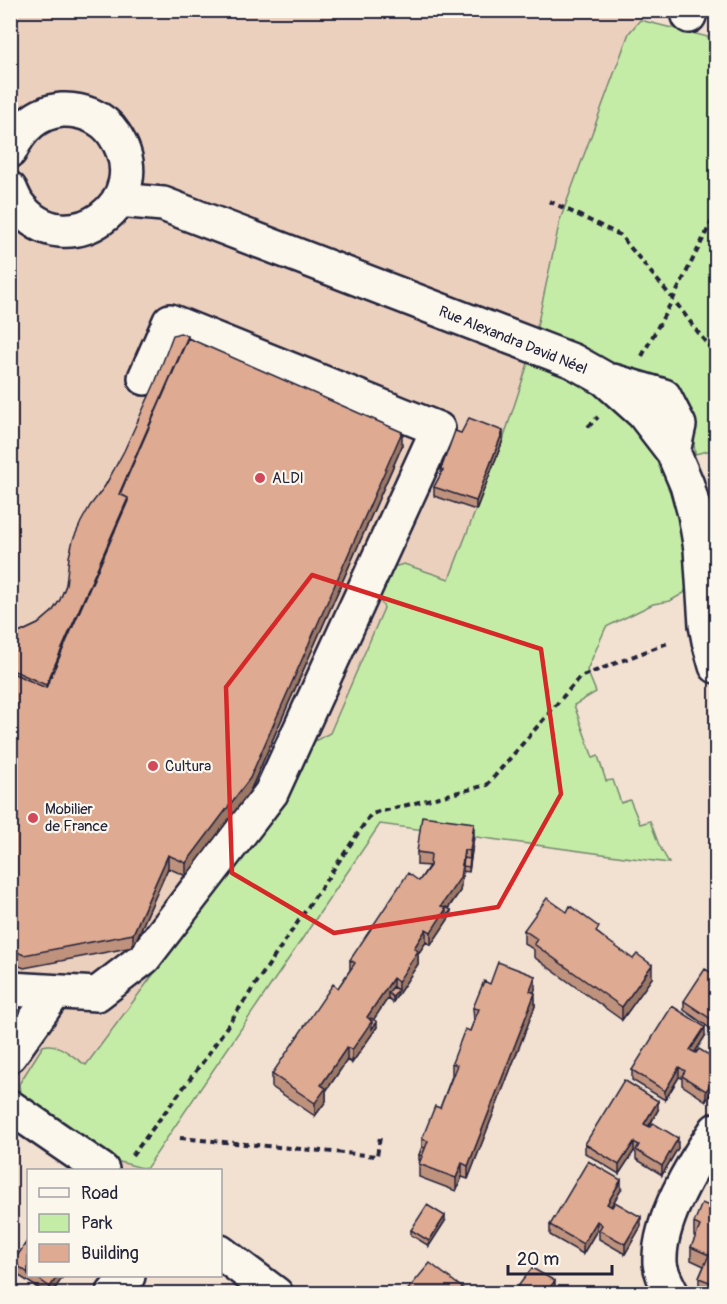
<svg xmlns="http://www.w3.org/2000/svg" width="727" height="1304" viewBox="0 0 727 1304" font-family="Pangolin,sans-serif">
  <style>
    .built { fill: #ecd0be }
    .green { fill: #c5eca6; stroke: #748770; stroke-width: 1.5 }
    .lines { fill: none; stroke-linecap: round; stroke-linejoin: round }
    .minor-casing { stroke: #22223b; stroke-width: 38 }
    .path { stroke: #22223b; stroke-width: 4; stroke-dasharray: 6 4.5; stroke-linecap: butt }
    .minor { stroke: #fbf7ec; stroke-width: 33 }
    .wall { fill: #bf927d; stroke: #22223b; stroke-width: 1.5 }
    .shaded-wall { fill: #9b7766; stroke: #22223b; stroke-width: 1.5 }
    .building { fill: #deaa91; stroke: #22223b; stroke-width: 1.5 }
    .marked { fill: none; stroke: #d62828; stroke-width: 4.5; stroke-linejoin: round }
    .poi-dot { fill: #d1495b; stroke: #fbf7ec; stroke-width: 2 }
    .labels { text-anchor: middle; stroke-width: 4.5; stroke-linejoin: round; paint-order: stroke }
    .street-label { font-size: 15px; fill: #22223b; stroke: #fbf7ec }
    .poi-label { font-size: 15px; fill: #22223b; stroke: #fbf7ec; text-anchor: start }
  </style>
  <rect width="100%" height="100%" fill="#f2e0d1"/>
  <filter id="ink" filterUnits="userSpaceOnUse"><feTurbulence type="fractalNoise" baseFrequency=".0167" numOctaves="2"/><feDisplacementMap in="SourceGraphic" scale="12" xChannelSelector="R" yChannelSelector="G"/><feConvolveMatrix kernelMatrix="1 2 1 2 8 2 1 2 1" color-interpolation-filters="sRGB"/></filter>
  <g filter="url(#ink)">
    <!-- built -->
    <path class="built" d="M11 11H643L640 20 629 33 560 220 531 354 503 440 476 510 380 824 146 1169 141 1170H102L11 1107Z"/>
    <!-- green -->
    <path class="green" d="M640 20 716 39V449L695 454 691 414 535 336 560 220 629 33Z
      M531 354 607 395 666 466 686 517 692 574 684 593 670 601 653 604 606 627 587 670 596 692 574 705 593 758 598 756 606 781 613 780 621 803 630 800 640 824 650 821 659 845 669 863 380 824 146 1169 116 1161 25 1099 20 1092 19 1084 43 1046C59 1041 73 1058 86 1065L285 797 309 744 330 733 384 608 376 591 386 569 404 564 449 579 503 440Z"/>
    <g class="lines">
      <!-- minor casing -->
      <g class="minor-casing">
        <path id="minor" d="M689 16 691 10
          M10 151C20 129 37 112 62 110 81 109 103 117 114 134 161 202 65 267 19 206 15 201 13 195 10 189
          M119 200 163 204 573 361 605 379 643 413 673 452 687 485 695 514 701 549 706 625 709 641 716 666
          M613 381 664 396 679 425 673 452
          M10 989 97 994 144 958 271 793 438 429 170 321 145 378
          M10 1055 55 992
          M10 1107 102 1170
          M220 1252 276 1294
          M113 1294 128 1276
          M672 1294C667 1284 661 1274 660 1263 658 1220 693 1164 716 1130"/>
      </g>
      <!-- path -->
      <path class="path" d="M549 201 620 235 673 299 716 356
        M642 356 673 299 716 213
        M588 427 598 417
        M180 1138 377 1156 380 1137
        M132 1156 205 1059 371 814 487 785 580 677 670 642"/>
      <!-- minor -->
      <use href="#minor" class="minor"/>
    </g>
    <!-- wall -->
    <path class="wall" d="M188 339 402 446 250 791 186 876 168 868 133 947 24 968 10 962V635L21 632 38 624 52 612 60 600 105 486Z
      M503 440 476 510 434 496V487L441 474V469Z
      M474 836 469 872 463 871V869L460 891 448 909 451 915 431 945 426 942 418 954V964L393 1002 388 998 373 1020 377 1027 352 1063 347 1060 326 1091V1101L315 1116 272 1087V1074L338 988 350 970V960L419 881 429 866 417 865V852Z
      M567 912 599 934 652 978 622 1020 534 957V950L524 943V930Z
      M717 976V1033L684 1010V1001Z
      M490 984 535 989 534 992 535 1006 468 1179 462 1177 456 1191 419 1177V1164L420 1160H419V1155L422 1147V1139L440 1108 452 1076V1063L470 1031 474 1021 473 1008Z
      M705 1036 694 1053 717 1060V1084L706 1101 682 1085V1078L679 1077 665 1100 632 1080V1070Z
      M658 1110 649 1127 678 1148 662 1175 636 1159V1153L634 1151 619 1174 585 1153V1144Z
      M717 1189V1293H705L699 1291V1278L704 1266 691 1260V1247L696 1237 694 1236V1223L709 1206Z
      M621 1190 611 1206 641 1226 625 1254 599 1239V1232L597 1230 583 1254 550 1235V1225Z
      M445 1221 429 1246 411 1235V1230Z
      M28 1240V1275H64L52 1293H46L13 1272V1262Z"/>
    <!-- shaded-wall -->
    <path class="shaded-wall" d="M188 336V352L123 499 119 494Z
      M503 431V440L476 510V501Z
      M402 432V446L250 791 186 876V863Z
      M128 498V514L46 701V685Z
      M474 823V836L469 872 470 851Z
      M464 850V863L460 891 446 911 451 910V915L431 945V932Z
      M168 855V868L133 947V934Z
      M426 929V942L418 954V964L393 1002V997L398 990V982L414 948Z
      M652 965V978L622 1020V1007Z
      M535 976V989L530 1004V991Z
      M393 978V992L388 993V998L372 1022H377V1027L352 1063V1050L367 1017Z
      M535 993V1006L468 1179V1166Z
      M705 1027V1036L690 1060V1050Z
      M347 1047V1060L326 1091V1101L315 1116V1103L321 1085Z
      M679 1067V1077L665 1100V1091Z
      M717 1075V1084L706 1101V1091Z
      M658 1101V1110L644 1134V1124Z
      M678 1138V1148L662 1175V1166Z
      M634 1142V1151L619 1174V1165Z
      M462 1163V1177L456 1191V1178Z
      M621 1180V1190L607 1213V1204Z
      M445 1216V1221L429 1246V1241Z
      M641 1217V1226L625 1254V1244Z
      M597 1221V1230L583 1254V1244Z
      M58 1275H64L52 1293H50V1287Z
      M555 1281V1286L549 1293H545Z"/>
    <!-- building -->
    <path class="building" d="M180 333 188 336 119 494 128 498 46 685 10 669V635L21 632 38 624 52 612 60 600 66 585 69 557 73 540 81 522 90 506 105 486 124 451 155 383 173 335Z
      M188 338 402 432 250 778 186 863 168 855 133 934 24 955 10 949V672L46 688 128 501V498L120 494Z
      M469 418 503 431 476 501 434 487 443 470 441 469 455 431 461 433Z
      M422 816 474 823 470 851 464 850 460 878 441 906 446 909 431 932 426 929 414 948 418 951 398 982 393 978 367 1017 372 1021 352 1050 347 1047 321 1085 326 1088 315 1103 272 1074 333 984 338 988 355 963 350 960 408 873 419 881 430 866 431 854 417 852Z
      M464 858 470 859 469 867 463 866Z
      M547 898 567 912 570 906 599 927 596 932 633 959 637 954 652 965 622 1007 534 944 537 939 524 930Z
      M446 907 451 910 446 917V909L445 908Z
      M498 962 535 976 530 991 535 993 468 1166 462 1163 456 1178 419 1164 428 1141 422 1139 435 1106 440 1108 457 1065 452 1063 465 1029 470 1031 479 1009 473 1008 484 981 490 984Z
      M705 969 717 976V1023L684 1001Z
      M393 987 398 990 393 997 388 993Z
      M672 1006 705 1027 690 1050 696 1053 699 1049 717 1060V1075L706 1091 682 1076 685 1071 679 1067 665 1091 632 1070Z
      M371 1018 377 1022 372 1029V1021L370 1020Z
      M624 1080 658 1101 644 1124 650 1127 653 1123 678 1138 662 1166 636 1150 639 1145 634 1142 619 1165 585 1144Z
      M422 1147 425 1148 422 1156 419 1155Z
      M588 1161 621 1180 607 1204 612 1207 615 1202 641 1217 625 1244 599 1230 602 1225 597 1221 583 1244 550 1225Z
      M717 1189V1285L699 1278 709 1255 691 1247 700 1226 694 1223 702 1203 709 1206Z
      M427 1205 445 1216 429 1241 411 1230Z
      M28 1240V1273L13 1262Z
      M430 1263 469 1293H405Z
      M532 1268 555 1281 545 1293H513Z
      M33 1275H58L50 1287Z"/>
  </g>
  <!-- marked area -->
  <path class="marked" d="M312 575 541 649 561 794 498 907 334 933 232 873 226 687Z"/>
  <!-- markers -->
  <g class="poi-dot">
    <circle cx="260" cy="478" r="6"/>
    <circle cx="153" cy="766" r="6"/>
    <circle cx="33" cy="818" r="6"/>
  </g>
  <g class="labels">
    <!-- street labels -->
    <g class="street-label">
      <text transform="translate(513 340) rotate(22)" y="5">Rue Alexandra David Néel</text>
    </g>
    <!-- poi labels -->
    <g class="poi-label">
      <text x="272" y="483">ALDI</text>
      <text x="165" y="771">Cultura</text>
      <text x="45" y="814">Mobilier<tspan x="45" dy="17">de France</tspan></text>
    </g>
  </g>
  <!-- margin -->
  <rect width="727" height="1304" fill="none" stroke="#fbf7ec" stroke-width="36"/>
  <rect x="18" y="18" width="691" height="1268" fill="none" stroke="#22223b" stroke-width="2" filter="url(#ink)"/>
  <!-- legend -->
  <rect x="27" y="1169" width="195" height="108" fill="#fbf7ec" stroke="#a4a2a5" stroke-width="1.5"/>
  <rect x="39" y="1188" width="30" height="9" fill="#fbf7ec" stroke="#a4a2a5" stroke-width="1.5"/>
  <text x="81" y="1199" font-size="18" fill="#22223b">Road</text>
  <rect x="39" y="1214" width="30" height="18" fill="#c5eca6" stroke="#a4a2a5" stroke-width="1.5"/>
  <text x="81" y="1229" font-size="18" fill="#22223b">Park</text>
  <rect x="39" y="1244" width="30" height="18" fill="#deaa91" stroke="#a4a2a5" stroke-width="1.5"/>
  <text x="81" y="1259" font-size="18" fill="#22223b">Building</text>
  <!-- scale -->
  <path d="M508 1265v9h104v-9" fill="none" stroke="#22223b" stroke-width="3"/>
  <text x="517" y="1265" font-size="18" fill="#22223b" stroke="#fbf7ec" stroke-width="4.5" paint-order="stroke">20 m</text>
</svg>
